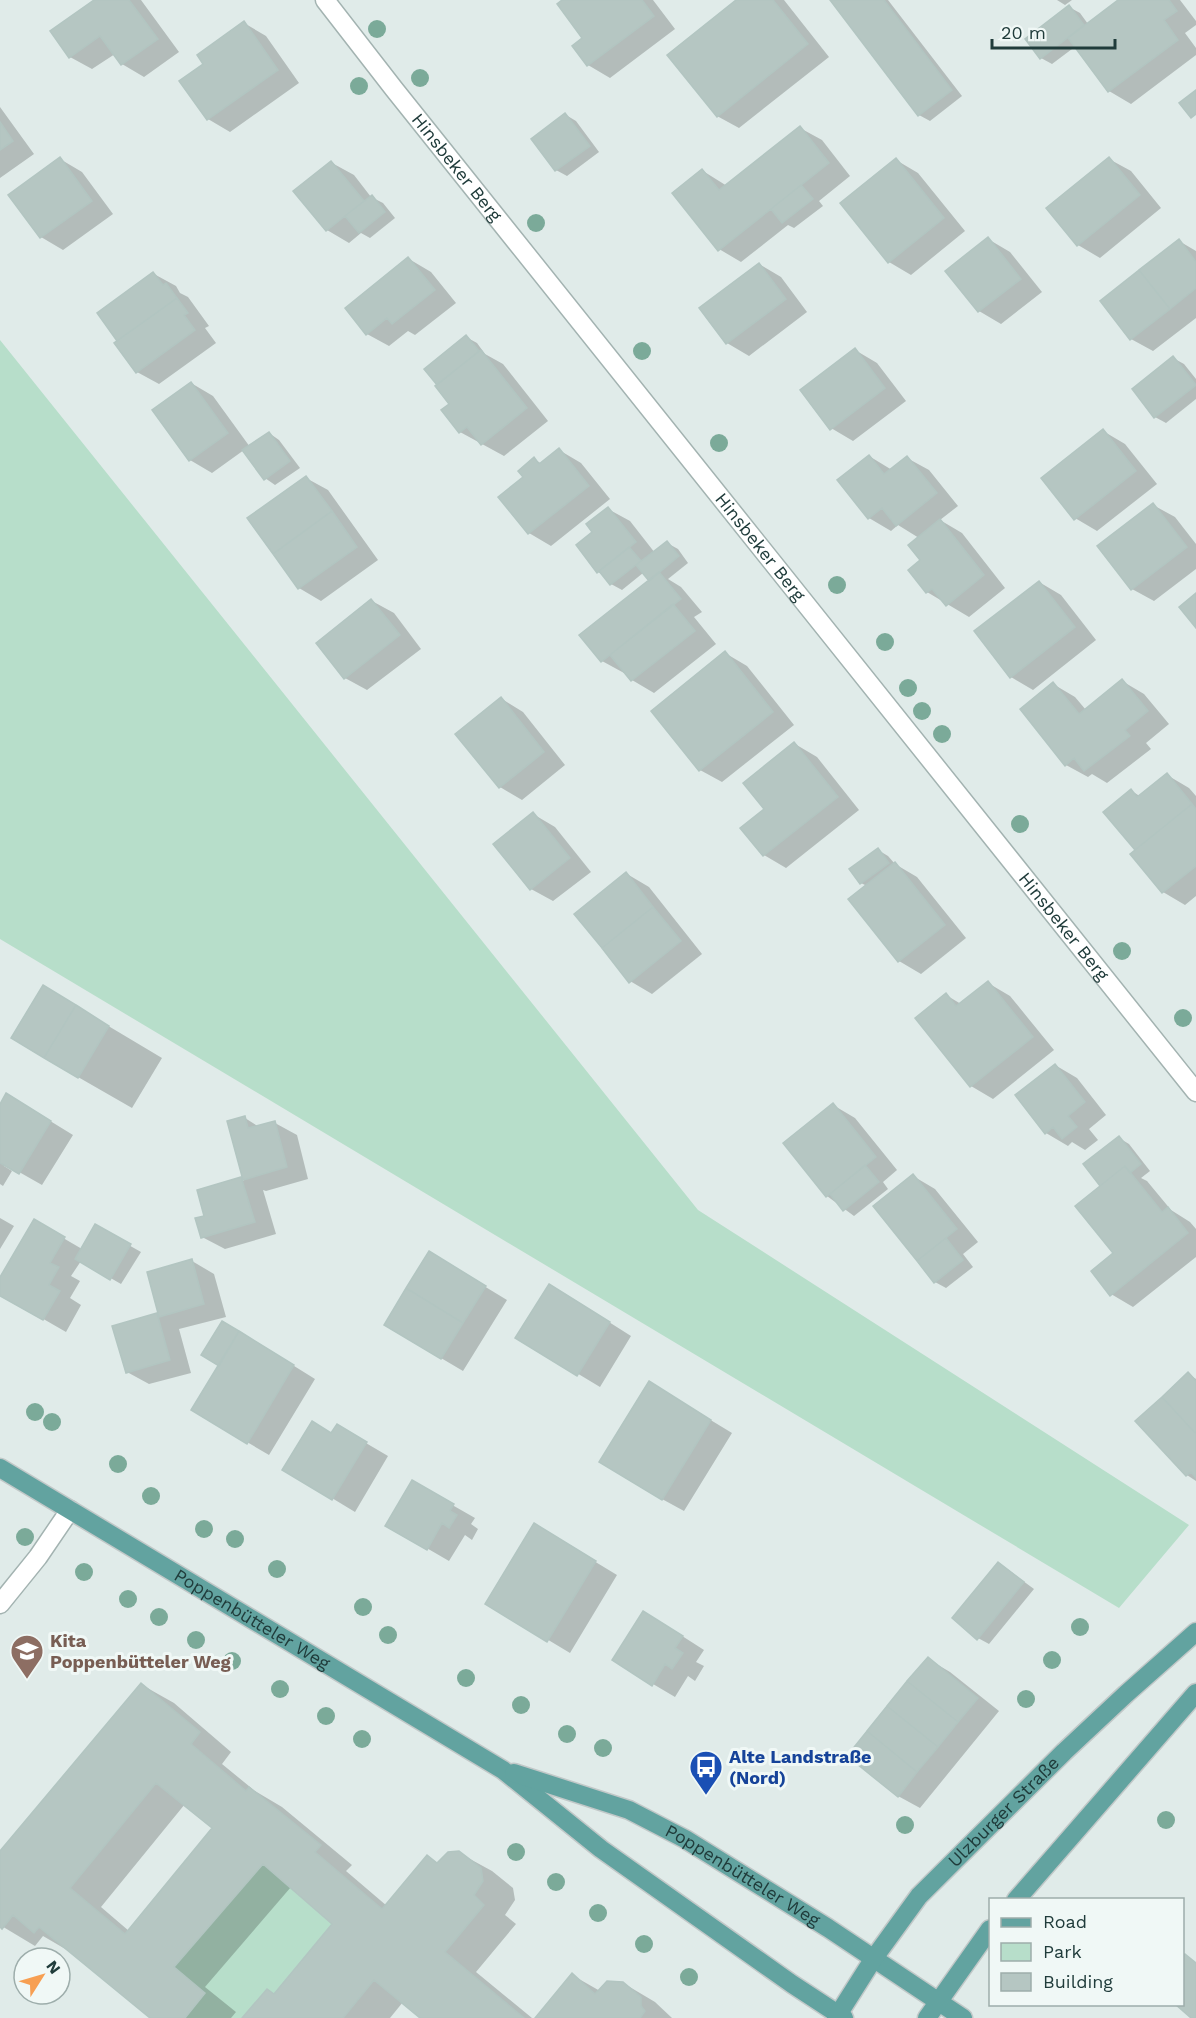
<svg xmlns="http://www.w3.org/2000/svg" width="1196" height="2018" viewBox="0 0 1196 2018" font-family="'Work Sans',sans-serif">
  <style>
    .green { fill: #b7deca }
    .shadow { fill: #0003; fill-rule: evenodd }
    .building { fill: #b5c6c2; stroke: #b2c5c1; stroke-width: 1.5; fill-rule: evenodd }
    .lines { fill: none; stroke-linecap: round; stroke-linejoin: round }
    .minor-casing { stroke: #a3b3b1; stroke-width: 21 }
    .major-casing { stroke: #c1c8c8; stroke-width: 21 }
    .minor { stroke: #fff; stroke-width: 18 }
    .major { stroke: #62a3a0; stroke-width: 18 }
    .tree { fill: #7baa99 }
    .labels { text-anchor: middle; stroke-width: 6; stroke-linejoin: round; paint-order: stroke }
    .street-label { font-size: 18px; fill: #203c3b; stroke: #f0f8f6 }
    .education-label { font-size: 18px; font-weight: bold; fill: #785e54; stroke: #f0f8f6; text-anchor: start }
    .transit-label { font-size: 18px; font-weight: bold; fill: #164399; stroke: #f0f8f6; text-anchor: start }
  </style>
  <rect width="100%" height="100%" fill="#e0ebe9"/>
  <!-- green -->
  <path class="green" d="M0 340 698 1210 1189 1525 1119 1608 0 939Z
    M263 1864 332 1924 274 1994 266 1990 242 2018H185L204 1993 174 1967Z"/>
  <!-- shadow -->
  <path class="shadow" d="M96 0H141L179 52 144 77 122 64 115 54 92 69 70 57Z
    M565 0H653L675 29 610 78 588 65 574 46 584 38Z
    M738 0H784L829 57 739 128 717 116Z
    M832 0H888L962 96 930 121 919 115Z
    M1057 0H1072L1065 5Z
    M1120 0H1180L1196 21V25L1185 33 1196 48V55L1131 104 1109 91 1076 46 1052 64 1041 58 1069 7 1080 13 1088 24Z
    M244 23 266 36 299 83 230 132 208 119 205 64Z
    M0 107 34 154 0 178Z
    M566 115 576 121 599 152 567 176 556 170Z
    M800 128 822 140 850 176 819 201 823 206 794 228 788 225 741 262 719 249 703 171 727 186Z
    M60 159 82 172 113 214 63 250 41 237Z
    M1109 159 1131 171 1161 208 1100 258 1078 245Z
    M896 160 918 173 965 231 911 275 889 262Z
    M332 163 354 175 371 197 383 203 395 218 370 238 361 233 349 243 327 230Z
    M988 239 1010 252 1042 292 1001 324 979 311 947 272Z
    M1179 241 1196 251V318L1153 351 1131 339Z
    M409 259 431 272 456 303 415 335 408 331 389 346 367 334Z
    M759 264 781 277 807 312 749 356 727 343Z
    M154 274 176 286 180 293 188 297 209 326 205 328 216 343 159 384 137 372Z
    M466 337 477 343 485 354 503 364 548 421 504 456 460 432 451 404 439 385Z
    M855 350 877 363 906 401 853 441 831 428Z
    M1173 358 1184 364 1196 379V399L1166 423 1155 417Z
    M191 383 213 396 250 447 269 433 279 440 300 468 275 485 265 478 244 450 212 473 190 460Z
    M1103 431 1125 444 1157 484 1097 531 1075 518Z
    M559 450 581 463 610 499 551 546 529 533 525 477 534 459 542 464Z
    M869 456 892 470 907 458 929 470 958 506 940 520 962 533 1005 588 969 617 927 592 919 538 898 525 891 531 869 518Z
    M306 478 328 490 378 560 321 601 299 588Z
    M1153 505 1175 517 1196 544V569L1154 601 1132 589Z
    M608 509 630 521 655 553 667 543 678 549 688 563 668 579 681 587 702 612 694 617 716 644 654 693 632 680 626 672 624 673 602 661 651 581 643 573 622 590 611 584 604 575 598 572 594 532Z
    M1039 582 1061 595 1096 640 1033 690 1011 677Z
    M372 601 394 613 421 649 367 690 345 678Z
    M725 653 747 666 794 725 722 782 700 770Z
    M1122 681 1144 694 1169 724 1146 743 1151 749 1107 783 1092 774 1088 777 1066 765 1053 684 1075 697 1086 710Z
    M502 699 523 712 565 765 522 800 500 787Z
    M795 744 817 757 859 810 786 868 764 855 766 809Z
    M1167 775 1189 788 1196 796V896L1185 905 1163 892 1132 854 1137 851 1132 791 1141 797Z
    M533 814 555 827 591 872 553 901 531 889Z
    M878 850 888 856 895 864 917 877 966 938 921 974 899 961 867 886 861 883Z
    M627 874 649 887 702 954 652 994 630 981Z
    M988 983 1010 996 1054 1050 993 1099 971 1086 917 1018 946 995 961 1004Z
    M43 987 162 1058 132 1108 78 1077Z
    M1055 1065 1077 1078 1106 1115 1089 1129 1098 1140 1085 1150 1072 1142 1068 1146 1046 1133Z
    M833 1105 855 1118 897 1170 883 1182 888 1189 854 1216 827 1196Z
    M0 1106 29 1108 73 1135 42 1185 5 1164 4 1166 12 1171 3 1186 0 1184Z
    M245 1118 259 1127 275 1123 297 1135 308 1179 266 1191 263 1190 276 1234 225 1249 202 1237 206 1217 241 1179 244 1181 229 1122Z
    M1119 1138 1129 1144 1150 1171 1141 1178 1147 1181 1171 1210 1190 1222 1196 1229V1257L1133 1307 1111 1294 1115 1253 1102 1186 1086 1165Z
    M913 1176 935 1189 978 1242 963 1254 973 1267 946 1288 935 1282 876 1206Z
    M0 1218 14 1226 0 1249Z
    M34 1221 82 1249 95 1226 141 1252 121 1284 81 1261 71 1276 80 1281 70 1298 81 1305 66 1332 0 1294V1280Z
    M192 1261 214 1274 226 1317 179 1329 191 1373 149 1384 127 1372 114 1327 160 1314Z
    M451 1266 507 1300 463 1371 441 1358Z
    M571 1298 631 1336 600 1387 517 1337Z
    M262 1346 315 1379 269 1455 247 1442Z
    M1188 1374 1196 1379V1481L1187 1475Z
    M671 1396 732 1433 684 1511 662 1499Z
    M337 1426 388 1456 355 1512 284 1469 332 1434Z
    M412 1482 475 1518 471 1524 478 1529 472 1540 465 1535 449 1561 387 1525Z
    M556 1538 617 1575 570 1653 487 1603Z
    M999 1563 1034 1589 989 1644 978 1638Z
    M665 1625 704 1650 696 1662 704 1666 695 1681 688 1676 675 1697 653 1684Z
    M928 1659 950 1672 999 1711 920 1808 898 1796Z
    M142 1685 174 1703 231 1752 222 1764 255 1791 282 1807 352 1865 346 1871 387 1906 427 1857 438 1863 459 1853 492 1871 513 1888 515 1900 505 1915 516 1924 476 1972 532 2018H422L403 2002 390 2018H244L274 1996 334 1924 291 1887 205 1987 236 2012 231 2018H152L68 1949 67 1950 43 1936 35 1946 0 1925V1853ZM185 1804 214 1828 129 1931 101 1907Z
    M572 1975 600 1991 623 1983 655 2002 672 2018H537Z"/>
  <!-- building -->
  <path class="building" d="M94 0H129L158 39 121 65 100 36 69 58 50 31Z
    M562 0H642L654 16 587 66 572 46 582 38 557 4Z
    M736 0H773L808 44 717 117 667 55Z
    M830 0H884L952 90 918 116Z
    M1118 0H1169L1177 11 1164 20 1178 40 1108 92 1068 38Z
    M1069 5 1084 25 1040 59 1025 39Z
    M244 21 278 70 207 120 179 81 203 64 197 55Z
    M1196 90V114L1191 118 1179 103Z
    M565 113 590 146 555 171 531 139Z
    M0 122 13 141 0 150Z
    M800 126 829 163 718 251 672 193 702 169 719 190Z
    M60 157 92 201 40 238 8 195Z
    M1109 157 1140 195 1077 246 1046 208Z
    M896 158 944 218 888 263 840 203Z
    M331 161 364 201 326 231 293 191Z
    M801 185 813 199 782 223 771 209Z
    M372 195 385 212 359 233 345 216Z
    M988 237 1021 279 978 312 945 271Z
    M1179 239 1196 262V288L1170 309 1139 270Z
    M408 257 435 290 392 324 387 318 366 335 345 308Z
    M759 263 786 299 726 344 699 308Z
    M1139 270 1170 309 1130 340 1100 301Z
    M153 272 163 285 166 283 177 298 117 341 97 313Z
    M177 298 188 313 184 315 195 330 136 373 114 343Z
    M466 335 479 351 437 385 424 369Z
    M855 348 885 388 830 430 800 390Z
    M481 350 527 408 481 445 467 427 459 433 441 410 449 404 435 386Z
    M1173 356 1196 385 1154 418 1132 389Z
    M191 382 228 433 189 461 152 410Z
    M1103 429 1136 471 1074 520 1041 478Z
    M269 432 290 461 264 480 242 450Z
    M559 448 589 486 528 534 498 497 523 477 518 471 534 457 539 464Z
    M869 455 884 474 907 456 937 493 896 526 882 508 868 519 837 480Z
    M306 476 332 511 273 554 247 518Z
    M1153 503 1187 547 1131 590 1097 546Z
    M608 507 636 542 597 573 576 545 592 532 586 524Z
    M332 511 357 547 298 589 273 554Z
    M940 519 984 575 946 606 932 589 926 593 908 570 920 560 908 545Z
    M667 541 679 556 649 581 636 565Z
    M629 547 641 561 610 585 599 571Z
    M659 572 681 599 601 662 579 635Z
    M1039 581 1075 627 1010 678 974 631Z
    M1196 593V628L1179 607Z
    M371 599 400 635 344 679 316 643Z
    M673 604 695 631 631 681 610 655Z
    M725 651 773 712 699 771 651 711Z
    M1122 679 1148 711 1125 730 1130 736 1084 771 1074 758 1065 766 1020 709 1053 682 1079 714Z
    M501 697 544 752 499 788 455 734Z
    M794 742 838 797 763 856 740 828 764 809 743 783Z
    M1167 773 1192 804 1135 850 1103 812 1131 789 1137 797Z
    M1192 804 1196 809V866L1162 893 1130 854Z
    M533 812 570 858 530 890 493 844Z
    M878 848 889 863 860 884 849 869Z
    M895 862 945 925 898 962 848 899Z
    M626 872 653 907 602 948 574 914Z
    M653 907 681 941 629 983 602 948Z
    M988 981 1033 1037 970 1087 915 1018 946 993 956 1006Z
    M43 985 76 1005 44 1058 11 1038Z
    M76 1005 109 1026 78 1078 44 1058Z
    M1055 1064 1085 1102 1068 1116 1077 1127 1062 1139 1053 1127 1045 1134 1015 1095Z
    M6 1093 51 1121 19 1174 0 1163V1104Z
    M833 1103 876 1157 826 1197 783 1143Z
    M245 1116 248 1128 275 1121 287 1167 243 1180 227 1121Z
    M1119 1136 1141 1164 1130 1173 1125 1166 1100 1186 1083 1164Z
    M865 1165 879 1182 843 1211 830 1194Z
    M1125 1166 1162 1212 1168 1207 1188 1233 1110 1296 1091 1271 1113 1253 1075 1206Z
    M913 1174 957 1229 917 1261 873 1206Z
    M241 1177 255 1222 201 1238 195 1218 204 1216 197 1190Z
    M34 1219 65 1237 50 1263 59 1267 49 1285 60 1291 43 1320 0 1296V1277Z
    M95 1224 131 1244 110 1280 75 1259Z
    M946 1238 963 1260 934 1283 917 1261Z
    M429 1251 486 1286 463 1323 406 1288Z
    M192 1259 204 1304 159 1317 147 1272Z
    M549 1284 610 1322 577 1376 515 1338Z
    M406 1288 463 1323 441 1359 384 1325Z
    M157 1313 170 1360 126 1373 112 1326Z
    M222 1321 239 1331 219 1366 201 1355Z
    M239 1331 294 1365 247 1444 191 1410Z
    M1188 1372 1196 1381V1434L1162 1397Z
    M649 1381 711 1420 662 1500 599 1462Z
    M1162 1397 1196 1434V1478L1191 1472 1186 1476 1135 1421Z
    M312 1421 331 1433 337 1424 367 1442 332 1500 282 1470Z
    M412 1480 454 1504 450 1511 457 1515 449 1528 442 1523 427 1550 385 1526Z
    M534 1523 596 1561 547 1642 485 1604Z
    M998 1562 1024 1582 977 1640 952 1618Z
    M643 1611 683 1636 675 1648 683 1653 672 1669 665 1664 652 1686 612 1660Z
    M928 1657 978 1698 958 1722 907 1681Z
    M907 1681 958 1722 938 1747 887 1706Z
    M141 1683 200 1732 191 1744 246 1791 249 1787 321 1845 315 1852 382 1909 427 1855 437 1863 448 1852 459 1851 481 1868 483 1881 474 1895 484 1905 445 1952 524 2018H420L374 1980 343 2018H242L267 1989 274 1994 332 1924 263 1864 174 1967 205 1993 185 2018H150L39 1927 34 1933 13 1915 2 1929 0 1927V1851ZM156 1783 212 1828 125 1934 70 1888Z
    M887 1706 938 1747 917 1772 867 1731Z
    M867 1731 917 1772 898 1797 847 1756Z
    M1185 1954 1196 1963V2018H1191L1175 2004H1182V1956Z
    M572 1973 595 1994 607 1981 623 1982 641 1997V2006L645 2011 640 2018H535Z"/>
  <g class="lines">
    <!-- minor casing -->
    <g class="minor-casing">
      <g id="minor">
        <path id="s1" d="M325 0 394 89 1196 1092"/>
        <path d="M0 1604 38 1557 70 1510"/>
      </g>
    </g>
    <!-- major casing -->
    <g class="major-casing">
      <g id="major">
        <path id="s2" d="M0 1468 503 1770 601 1849 792 1984 844 2018"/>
        <path id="s3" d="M514 1773 629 1810 685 1839 828 1928 963 2018"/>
        <path d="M1016 1900 1196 1693"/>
        <path id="s4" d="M836 2018 874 1958 919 1896 1064 1752 1126 1694 1196 1632"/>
        <path d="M927 2018 990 1929"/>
      </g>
    </g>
    <!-- minor -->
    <use href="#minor" class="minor"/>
    <!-- major -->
    <use href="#major" class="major"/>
  </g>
  <!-- trees -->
  <g class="tree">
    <circle cx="377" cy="29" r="9"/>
    <circle cx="420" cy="78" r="9"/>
    <circle cx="359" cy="86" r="9"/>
    <circle cx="536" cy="223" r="9"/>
    <circle cx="642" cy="351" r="9"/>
    <circle cx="719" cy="443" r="9"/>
    <circle cx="837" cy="585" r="9"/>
    <circle cx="885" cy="642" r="9"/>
    <circle cx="908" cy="688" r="9"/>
    <circle cx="922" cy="711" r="9"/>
    <circle cx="942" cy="734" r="9"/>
    <circle cx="1020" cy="824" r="9"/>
    <circle cx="1122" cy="951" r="9"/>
    <circle cx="1183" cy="1018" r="9"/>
    <circle cx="35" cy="1412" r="9"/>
    <circle cx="52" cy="1422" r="9"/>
    <circle cx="118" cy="1464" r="9"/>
    <circle cx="151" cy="1496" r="9"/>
    <circle cx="204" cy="1529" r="9"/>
    <circle cx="25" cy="1537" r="9"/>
    <circle cx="235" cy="1539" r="9"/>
    <circle cx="277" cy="1569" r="9"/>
    <circle cx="84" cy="1572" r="9"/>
    <circle cx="128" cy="1599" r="9"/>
    <circle cx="363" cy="1607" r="9"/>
    <circle cx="159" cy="1617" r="9"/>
    <circle cx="1080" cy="1627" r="9"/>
    <circle cx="388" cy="1635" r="9"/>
    <circle cx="196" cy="1640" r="9"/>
    <circle cx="1052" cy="1660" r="9"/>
    <circle cx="232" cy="1661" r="9"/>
    <circle cx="466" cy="1678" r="9"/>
    <circle cx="280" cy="1689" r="9"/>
    <circle cx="1026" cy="1699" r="9"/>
    <circle cx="521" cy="1705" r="9"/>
    <circle cx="326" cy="1716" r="9"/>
    <circle cx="567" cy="1734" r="9"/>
    <circle cx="362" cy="1739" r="9"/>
    <circle cx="603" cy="1748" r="9"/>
    <circle cx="1166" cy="1820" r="9"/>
    <circle cx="905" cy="1825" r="9"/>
    <circle cx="516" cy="1852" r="9"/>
    <circle cx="556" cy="1882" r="9"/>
    <circle cx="598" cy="1913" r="9"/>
    <circle cx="644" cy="1944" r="9"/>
    <circle cx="689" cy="1977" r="9"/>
  </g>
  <!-- icons -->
  <defs>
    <g id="school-pin" transform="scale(1.725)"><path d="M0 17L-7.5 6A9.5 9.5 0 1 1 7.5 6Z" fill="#8d6e63" stroke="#f0f8f6"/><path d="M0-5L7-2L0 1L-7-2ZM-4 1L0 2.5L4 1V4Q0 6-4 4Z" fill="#fff"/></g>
    <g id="bus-pin" transform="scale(1.725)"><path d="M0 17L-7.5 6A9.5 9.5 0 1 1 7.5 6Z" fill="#1a4fb4" stroke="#f0f8f6"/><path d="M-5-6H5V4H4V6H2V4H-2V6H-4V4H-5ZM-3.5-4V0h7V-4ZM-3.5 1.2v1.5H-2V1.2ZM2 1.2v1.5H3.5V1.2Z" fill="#fff"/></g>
  </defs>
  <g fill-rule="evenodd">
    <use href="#school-pin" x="27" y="1651"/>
    <use href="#bus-pin" x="706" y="1767"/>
  </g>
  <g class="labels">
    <!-- street labels -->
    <g class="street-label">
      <text dy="6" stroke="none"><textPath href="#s1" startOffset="213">Hinsbeker Berg</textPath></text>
      <text dy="6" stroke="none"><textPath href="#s1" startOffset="699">Hinsbeker Berg</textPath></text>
      <text dy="6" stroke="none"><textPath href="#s1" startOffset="1185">Hinsbeker Berg</textPath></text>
      <text dy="6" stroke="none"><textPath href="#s2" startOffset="294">Poppenbütteler Weg</textPath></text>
      <text dy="6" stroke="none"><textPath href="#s4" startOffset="267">Ulzburger Straße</textPath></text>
      <text dy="6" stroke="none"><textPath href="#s3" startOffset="252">Poppenbütteler Weg</textPath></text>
    </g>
    <!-- education labels -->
    <g class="education-label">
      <text x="50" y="1647">Kita<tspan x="50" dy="21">Poppenbütteler Weg</tspan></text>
    </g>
    <!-- transit labels -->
    <g class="transit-label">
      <text x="729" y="1763">Alte Landstraße<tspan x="729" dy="21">(Nord)</tspan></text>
    </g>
  </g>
  <!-- legend -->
  <rect x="989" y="1898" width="195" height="108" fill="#f0f8f6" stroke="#9dadab" stroke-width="1.5"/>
  <rect x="1001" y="1918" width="30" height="9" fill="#62a3a0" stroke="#9dadab" stroke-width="1.5"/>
  <text x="1043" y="1928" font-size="18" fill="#203c3b">Road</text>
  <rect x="1001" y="1943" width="30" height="18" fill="#b7deca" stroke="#9dadab" stroke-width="1.5"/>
  <text x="1043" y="1958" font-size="18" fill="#203c3b">Park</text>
  <rect x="1001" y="1973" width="30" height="18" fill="#b5c6c2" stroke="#9dadab" stroke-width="1.5"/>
  <text x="1043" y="1988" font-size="18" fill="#203c3b">Building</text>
  <!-- north arrow -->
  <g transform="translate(42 1976) rotate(53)"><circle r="28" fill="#f0f8f6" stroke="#9dadab" stroke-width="1.5"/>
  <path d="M0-4.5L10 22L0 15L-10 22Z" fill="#f79f52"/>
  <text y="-9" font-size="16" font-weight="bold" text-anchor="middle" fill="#203c3b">N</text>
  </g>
  <!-- scale -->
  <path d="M992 39v9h123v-9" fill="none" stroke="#203c3b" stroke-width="3"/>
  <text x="1001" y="39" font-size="18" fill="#203c3b" stroke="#f0f8f6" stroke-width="4.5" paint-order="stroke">20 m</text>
</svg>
